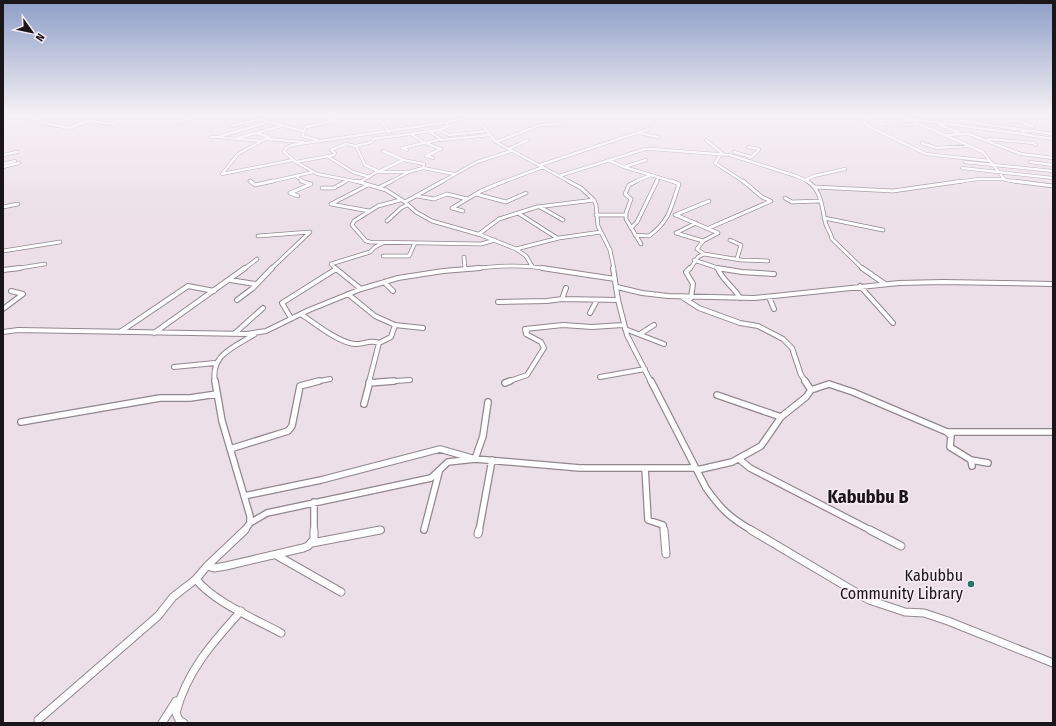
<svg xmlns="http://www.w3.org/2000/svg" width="1056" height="726" viewBox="0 0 1056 726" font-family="'Fira Sans Condensed',sans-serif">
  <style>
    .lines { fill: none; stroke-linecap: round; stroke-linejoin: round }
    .minor-far4-casing { stroke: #92878e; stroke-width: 3.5 }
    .minor-far3-casing { stroke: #92878e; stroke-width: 4.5 }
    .minor-far2-casing { stroke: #92878e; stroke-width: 6 }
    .minor-far1-casing { stroke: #92878e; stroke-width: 8 }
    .minor-casing { stroke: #92878e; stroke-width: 9 }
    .minor-far4 { stroke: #fff; stroke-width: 2.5 }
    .minor-far3 { stroke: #fff; stroke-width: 3 }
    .minor-far2 { stroke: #fff; stroke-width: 4 }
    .minor-far1 { stroke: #fff; stroke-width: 5.5 }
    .minor { stroke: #fff; stroke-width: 7 }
    .poi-dot { fill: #2a7370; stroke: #f9ecf4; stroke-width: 1.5 }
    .labels { text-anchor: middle; stroke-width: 3; stroke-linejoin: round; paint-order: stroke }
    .near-poi-label { font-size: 16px; fill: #1a1518; stroke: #f9ecf4; text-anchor: end }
    .near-quarter-label { font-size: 18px; font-weight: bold; fill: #1a1518; stroke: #f9ecf4 }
  </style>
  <rect width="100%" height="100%" fill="#ecdfe7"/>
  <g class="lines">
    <!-- minor-far4 casing -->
    <g class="minor-far4-casing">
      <path id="minor-far4" d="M115 115H125
        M375 115 389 132
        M474 115 496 142 570 182
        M864 115 866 125 926 154 990 161
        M899 115 983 152 1005 180 1021 182
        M253 116 258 115
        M864 116 885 125
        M993 117H1027L1025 115
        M911 119 1022 134 1023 130
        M30 120 51 115
        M262 120 268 117 263 115
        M1006 121H1019L1033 127
        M179 122 202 115
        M44 123 69 128 88 121 112 124 121 120 125 115
        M938 124 959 133
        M905 125 918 124
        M957 125 959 121H962L1053 134
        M231 126 259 119 303 131
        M439 130 449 135 486 131
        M255 133 269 137 238 154 222 174 293 160
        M639 133 658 137
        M1022 134 1053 139
        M412 135 423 142 441 149 426 156 433 158
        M945 135 969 134 1021 154 1053 158
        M211 137H218
        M238 138 281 126
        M267 139 303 142
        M988 139 1034 143 1036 145
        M317 140 302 136 306 127 333 121 322 115
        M441 140 490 135
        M706 140 723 154
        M261 141 218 137 269 122
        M496 142 540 125 560 124
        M426 143 441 139 430 132
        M922 143 936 148 968 146
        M748 147 759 149
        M508 149 528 140
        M407 150 402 148 424 143
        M383 151 404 160
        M734 152 751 157
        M721 154 715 163 744 182
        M3 155 17 152
        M327 156 353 172 369 177
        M750 158 759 150
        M608 160 624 167 646 160
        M296 162 334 155 335 153 331 150 346 144 356 146
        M965 162 1053 171
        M1030 162 1053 165
        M3 164 15 161
        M540 165 649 129
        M3 167 19 163
        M624 167 674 182
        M962 168 1053 178
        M380 171 403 160 424 164 423 168
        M377 172H408L423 168 454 174
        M559 176 645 149H652L730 155 796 176 809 182
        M297 177 304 182
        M805 180 814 176 845 169
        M250 181 251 182
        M269 182 313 172
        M345 182 348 180
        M359 182 317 174 296 162 284 152 286 148 292 145 443 123 474 116
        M360 182 378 171 365 165 356 146 372 142 373 139 439 130 449 126 446 123
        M390 182 407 173
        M441 182 477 162 511 151
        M503 182 543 167
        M634 182 651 175
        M656 182 658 178
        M956 182 979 179H1004"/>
    </g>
    <!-- minor-far3 casing -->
    <g class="minor-far3-casing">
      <path id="minor-far3" d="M250 181 255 185 273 181
        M356 181 386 190 405 202 416 212 432 221 481 235 516 249 526 256 532 266
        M568 181 581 188 594 200 596 205 598 226 610 250 614 269
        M637 181 629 185 625 194 631 199 626 213V219L641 244
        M807 181C821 189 822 207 825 221 826 228 831 232 832 239L863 269
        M1013 181 1053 186
        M360 182 362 181
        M368 185 331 204 369 211
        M815 187 893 191 963 181
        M322 188H334L346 181
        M378 188 392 181
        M476 194 506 202 526 193
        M298 196 290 193 311 184 301 181
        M417 196 434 199 447 194 467 199
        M785 198 792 202 819 201
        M400 200 378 206 354 221 352 225 366 241 370 242 481 244 495 240
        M405 202 443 181
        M3 207 18 204
        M540 207 563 220
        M463 211 452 208 481 191 505 181
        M518 213 557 238
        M596 215H626
        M675 215 709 201
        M676 215 718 233 703 241 697 249 704 254
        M824 218 883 230
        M387 221 401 208 407 205
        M696 223 676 233 703 241
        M631 228 637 222 657 181
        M709 228 771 201 762 197 743 181
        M479 234 499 219 537 207 594 200
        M635 235 649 236C670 221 671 207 679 184L672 181
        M258 236 310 232 271 269
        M730 240 741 245 737 259
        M516 249 559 238 601 232
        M3 251 60 242
        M383 256H409L415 243
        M464 257 465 269
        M694 260 721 269
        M13 269 45 264
        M244 269 257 259
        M336 269 331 264 370 252 375 247 383 243
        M469 269C496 266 522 264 548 269
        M690 269 698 257 704 254 741 260 768 261"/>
    </g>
    <!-- minor-far2 casing -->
    <g class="minor-far2-casing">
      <path id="minor-far2" d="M335 268 361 289
        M542 268 615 279
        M613 268 618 300 627 335 651 382
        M690 268 686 272 693 284 691 298
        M717 268 742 272 774 274
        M862 268 885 284
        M718 269C723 281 734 287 740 298
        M3 270 20 268
        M230 280 255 284
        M384 282 393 291
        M860 286 893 323
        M617 287 642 293 668 296 754 298 899 283 943 282 1053 284
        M348 294 375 316 395 325 391 337 379 343
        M682 297 699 308 740 323 758 326 783 339 792 348 801 375 806 382
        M769 297 774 309
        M562 299 566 288
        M237 300 253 288 272 268
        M498 302 547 301 562 299 618 300
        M3 309 23 294 11 291
        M590 313 597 300
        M301 314C314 323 338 342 354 344 363 345 370 339 379 343L369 382
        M291 318 282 303 336 269
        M395 325 423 328
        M525 329 563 325 592 327 623 325
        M525 329 527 331 526 334Z
        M625 329 664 344
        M3 332 18 330 247 334 266 331 309 310 361 289 398 278 443 271 480 268
        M120 332 188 286 214 291
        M154 333 245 268
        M234 334 263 308
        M640 334 654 325
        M174 367 215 363
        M600 377 645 369
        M215 382C210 354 235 347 255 334
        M314 382 330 379
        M380 382 410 380
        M507 382 527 375 544 348 541 342 526 334"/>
    </g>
    <!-- minor-far1 casing -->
    <g class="minor-far1-casing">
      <path id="minor-far1" d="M215 381 222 421 250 516V523L244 531
        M651 381 706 488C721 509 730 518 753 531
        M805 381 811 390
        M369 383 394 381
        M505 383 510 381
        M717 395 781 417
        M364 404 370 381
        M21 422 160 398H190L217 394
        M947 432 951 436 950 447 971 460 972 466
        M230 449 288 431 292 426 300 386 319 381
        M739 459 750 468 872 531
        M971 460 988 463
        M645 468 648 520 663 525 664 531
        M697 470 732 462 761 446 781 417 806 397 811 390 829 384 853 392 947 432H1053
        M244 496 321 480 440 449 475 459 483 436 488 402
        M314 502V531
        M250 523 267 513 431 478 448 462 475 459 580 468H696
        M424 530 439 472
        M375 531 381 530
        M479 531 492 460"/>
    </g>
    <!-- minor casing -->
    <g class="minor-casing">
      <path id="minor" d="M245 530 207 566 196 579C212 601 257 620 281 633
        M664 530 666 554
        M751 530 869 600 905 612 924 613 948 621 1053 663
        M870 530 901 546
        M478 534 479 530
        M312 543 380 530
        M276 555 341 592
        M207 566 214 568 226 566 303 548 308 546 314 539V530
        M38 720 158 616 173 597 196 579
        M162 723 176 701
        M184 723 179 720 176 713C186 672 213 642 241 611"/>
    </g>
    <!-- minor-far4 -->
    <use href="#minor-far4" class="minor-far4"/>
    <!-- minor-far3 -->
    <use href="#minor-far3" class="minor-far3"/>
    <!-- minor-far2 -->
    <use href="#minor-far2" class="minor-far2"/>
    <!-- minor-far1 -->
    <use href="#minor-far1" class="minor-far1"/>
    <!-- minor -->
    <use href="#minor" class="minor"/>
  </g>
  <!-- sky -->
  <linearGradient id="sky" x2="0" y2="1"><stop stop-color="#8d9ec7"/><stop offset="0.53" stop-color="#f6f1f4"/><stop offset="1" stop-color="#f6f1f4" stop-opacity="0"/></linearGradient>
  <rect width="1056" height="217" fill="url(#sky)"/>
  <!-- markers -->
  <circle class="poi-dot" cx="971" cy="584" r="4"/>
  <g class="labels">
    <!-- near-poi labels -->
    <g class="near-poi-label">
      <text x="963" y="581">Kabubbu<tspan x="963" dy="18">Community Library</tspan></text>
    </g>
    <!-- near-quarter labels -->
    <g class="near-quarter-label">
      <text x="868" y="503">Kabubbu B</text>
    </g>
  </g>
  <!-- border -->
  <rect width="1056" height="726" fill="none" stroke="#1a1518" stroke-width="8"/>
  <!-- north arrow -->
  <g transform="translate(32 32) rotate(123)" stroke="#f9ecf4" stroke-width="3" paint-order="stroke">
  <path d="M0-3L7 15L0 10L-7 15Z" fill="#1a1518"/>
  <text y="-6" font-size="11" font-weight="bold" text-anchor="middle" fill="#1a1518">N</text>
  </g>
</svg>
